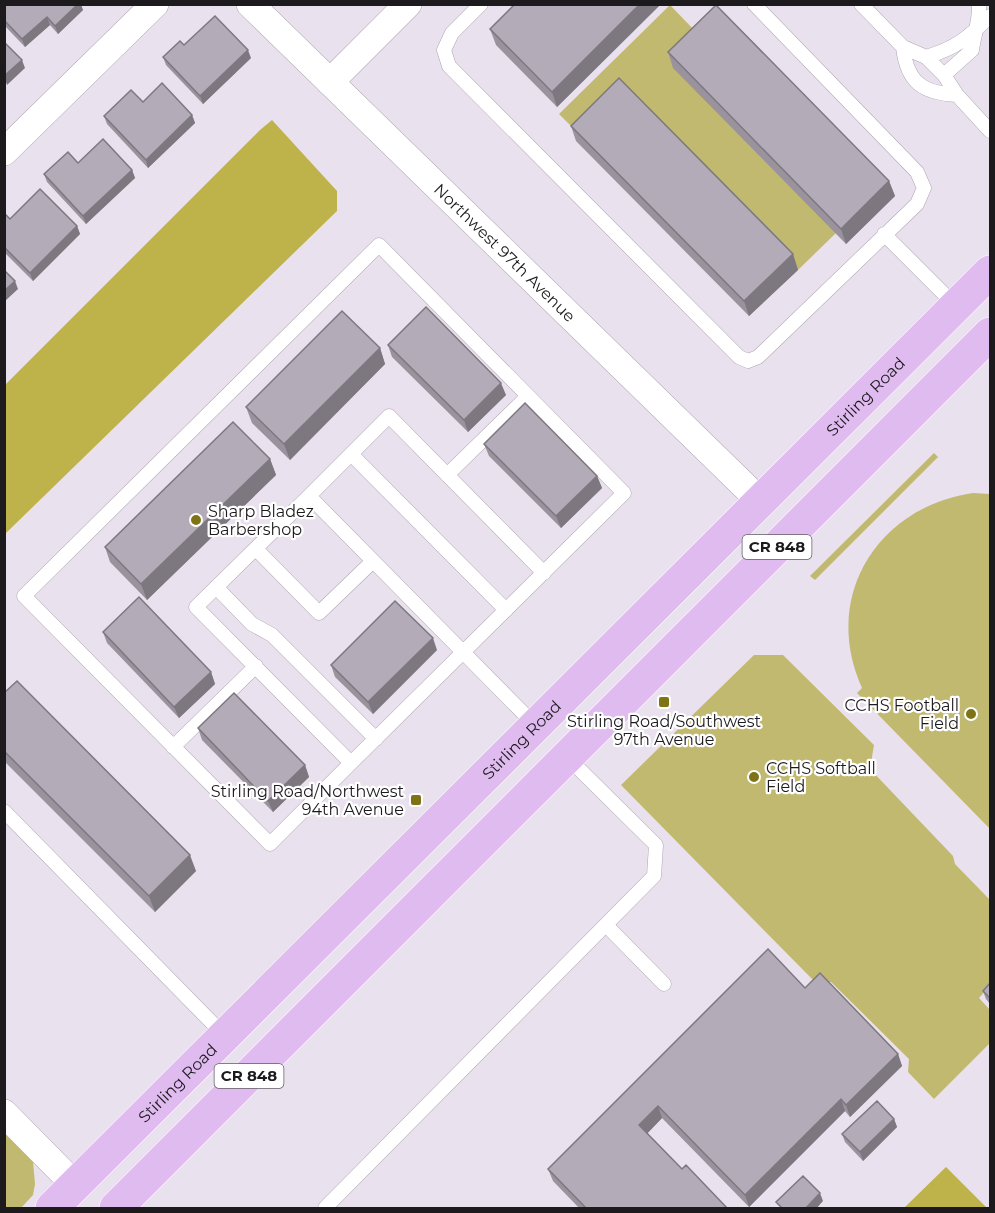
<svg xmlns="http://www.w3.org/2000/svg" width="995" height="1213" viewBox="0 0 995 1213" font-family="Montserrat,sans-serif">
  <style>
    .green { fill: #c1b96f }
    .water { fill: #beb24b }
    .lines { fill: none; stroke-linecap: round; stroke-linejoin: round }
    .service-casing { stroke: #ada5b1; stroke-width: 15 }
    .minor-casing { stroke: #ada5b1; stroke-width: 28 }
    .primary-casing { stroke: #fff; stroke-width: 34 }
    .service { stroke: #fff; stroke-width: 14 }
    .minor { stroke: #fff; stroke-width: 27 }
    .primary { stroke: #e0bbf0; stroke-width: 33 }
    .wall { fill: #9a939d }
    .shaded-wall { fill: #7d7880 }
    .building { fill: #b3abb7; stroke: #7d7880; stroke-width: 1.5 }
    .poi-dot { fill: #7e7416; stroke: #fff; stroke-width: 2 }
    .labels { text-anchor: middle; stroke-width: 4.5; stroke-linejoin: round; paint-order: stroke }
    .shield { fill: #fff; stroke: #615f62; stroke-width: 1.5 }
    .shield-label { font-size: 15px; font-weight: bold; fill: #1d1a1e }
    .street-label { font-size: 16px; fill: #1d1a1e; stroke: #fff }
    .poi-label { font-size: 16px; fill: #1d1a1e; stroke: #fff; text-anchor: start }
  </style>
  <rect width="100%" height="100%" fill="#eae1ee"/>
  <!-- green -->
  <path class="green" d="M670 5 697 33 836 233 798 270 578 133 559 114Z
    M934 453 938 457 815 580 810 576Z
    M973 493 990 494V829L857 693 862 688C821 597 877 507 973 493Z
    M754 655H783L874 745 870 769 953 856 955 864 990 900V986L979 998 990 1010V1043L934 1099 908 1072 909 1059 831 982 817 984 621 785Z
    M4 1133 33 1162 35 1184 33 1195 21 1208H5Z"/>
  <!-- water -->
  <path class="water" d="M272 120 337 191V211L5 534V385L260 130Z
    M946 1167 987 1208H904Z"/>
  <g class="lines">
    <!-- service casing -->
    <g class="service-casing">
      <path id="service" d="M481 4 452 33 444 50 449 66 739 357 748 361 758 357 917 204 924 188 917 172 754 4
        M861 4 903 47 926 57 944 75 972 50C974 35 980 20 979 4
        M903 47C907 83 923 93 957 95
        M926 57C956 48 968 38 990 16
        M944 75 957 95 990 131
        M884 234 956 306
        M351 454 506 610
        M447 475 528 396
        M309 496 389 416 544 573
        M256 549 319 613 373 561
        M216 587 252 624 272 635 376 739
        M173 747 256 666
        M351 763 270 844 24 596 379 245 624 493C533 583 442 673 351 763L196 607 309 496C384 572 460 649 535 725
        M4 811 225 1036
        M606 925 664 984
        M325 1208 654 876 656 845 567 757"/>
    </g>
    <!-- minor casing -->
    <g class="minor-casing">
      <g id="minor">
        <path id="s1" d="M250 4 760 501"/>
        <path d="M330 82 408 4"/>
        <path d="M4 152 155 4"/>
        <path d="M4 1113 75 1185"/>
      </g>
    </g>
    <!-- primary casing -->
    <g class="primary-casing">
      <g id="primary">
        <path id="s2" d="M52 1208 990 272"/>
        <path d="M116 1208 990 334"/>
      </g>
    </g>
    <!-- service -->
    <use href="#service" class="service"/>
    <!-- minor -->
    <use href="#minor" class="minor"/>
    <!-- primary -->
    <use href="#primary" class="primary"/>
  </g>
  <!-- wall -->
  <path class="wall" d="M4 4 83 10 58 34 50 25 25 47 4 25Z
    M515 4H661L557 107 496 45 490 29Z
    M668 52 889 181 895 196 846 244 673 68Z
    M163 57 251 58 203 104 166 65Z
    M143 102 192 115 195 123 148 168 107 124 104 116Z
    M571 126 793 254 798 270 749 316 576 141Z
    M78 163 132 170 135 178 86 224 47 182 44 174Z
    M4 216 10 219 77 226 80 234 33 281 4 252Z
    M388 345 506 395 468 432 392 357Z
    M380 348 385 364 290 460 252 423 246 407Z
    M484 444 597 476 602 488 561 528 489 456Z
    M270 459 276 475 147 600 110 562 105 547Z
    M103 632 211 672 215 684 179 718 107 643Z
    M437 650 373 714 335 677 331 665Z
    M4 693 196 871 155 912 4 761Z
    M198 728 305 765 309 777 273 812 202 740Z
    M990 983V1004L986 999 983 991Z
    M805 988 898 1054 902 1066 850 1117 845 1111 749 1207 662 1118 647 1133 682 1169 728 1209H580L553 1181 548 1169Z
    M894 1119 897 1127 863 1161 845 1142 842 1134Z"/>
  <!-- shaded-wall -->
  <path class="shaded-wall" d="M78 4H81L83 10 58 34 55 26Z
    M640 4H661L557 107 552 92Z
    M47 17 50 25 25 47 22 39Z
    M248 50 251 58 203 104 200 96Z
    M22 60 25 68 7 85 4 76Z
    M192 115 195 123 148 168 146 160Z
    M132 170 135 178 86 224 83 216Z
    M889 181 895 196 846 244 841 229Z
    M77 226 80 234 33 281 30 273Z
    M793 254 798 270 749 316 744 301Z
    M15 281 18 289 4 302V291Z
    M380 348 385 364 290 460 284 444Z
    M501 383 506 395 468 432 464 420Z
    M270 459 276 475 147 600 141 584Z
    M597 476 602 488 561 528 556 516Z
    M433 638 437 650 373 714 368 702Z
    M211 672 215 684 179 718 174 707Z
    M305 765 309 777 273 812 268 801Z
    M190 855 196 871 155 912 149 896Z
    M898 1054 902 1066 850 1117 846 1105Z
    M841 1099 845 1111 749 1207 745 1195Z
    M658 1106 662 1118 644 1137 639 1125Z
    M894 1119 897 1127 863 1161 860 1152Z
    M820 1193 823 1201 816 1209H805Z"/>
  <!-- building -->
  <path class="building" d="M4 4H78L55 26 47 17 22 39 4 20Z
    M515 4H640L552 92 490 29Z
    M716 5 889 181 841 229 668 52Z
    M215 16 248 50 200 96 163 57 180 41 184 45Z
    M4 42 22 60 4 76Z
    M619 78 793 254 744 301 571 126Z
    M162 83 192 115 146 160 104 116 131 90 143 102Z
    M103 139 132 170 83 216 44 174 68 152 78 163Z
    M40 189 77 226 30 273 4 247V216L6 215 10 219Z
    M4 270 15 281 4 291Z
    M426 307 501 383 464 420 388 345Z
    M342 311 380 348 284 444 246 407Z
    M525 403 597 476 556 516 484 444Z
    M233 422 270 459 141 584 105 547Z
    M139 597 211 672 174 707 103 632Z
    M395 601 433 638 368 702 331 665Z
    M17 681 190 855 149 896 4 751V693Z
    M234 693 305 765 268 801 198 728Z
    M768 949 805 988 820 973 898 1054 846 1105 841 1099 745 1195 658 1106 639 1125 682 1169 686 1165 728 1209H587L548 1169Z
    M990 983V998L983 991Z
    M877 1101 894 1119 860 1152 842 1134Z
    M803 1176 820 1193 805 1209H783L776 1202Z"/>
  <!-- markers -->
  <g class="poi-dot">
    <circle cx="196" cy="520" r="6"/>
    <rect x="658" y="696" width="12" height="12" rx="3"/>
    <circle cx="971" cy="714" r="6"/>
    <circle cx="754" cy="777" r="6"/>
    <rect x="410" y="794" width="12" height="12" rx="3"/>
  </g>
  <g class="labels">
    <!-- shield labels -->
    <g class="shield">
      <rect x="742.5" y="535" width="69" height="24" rx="4.5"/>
      <rect x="214.5" y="1064" width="69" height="24" rx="4.5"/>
    </g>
    <g class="shield-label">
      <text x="777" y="552">CR 848</text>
      <text x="249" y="1081">CR 848</text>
    </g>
    <!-- street labels -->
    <g class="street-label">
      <text dy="6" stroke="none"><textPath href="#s1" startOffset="356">Northwest 97th Avenue</textPath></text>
      <text dy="6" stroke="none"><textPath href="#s2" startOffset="1149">Stirling Road</textPath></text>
      <text dy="6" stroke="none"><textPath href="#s2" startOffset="663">Stirling Road</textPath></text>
      <text dy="6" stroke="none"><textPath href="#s2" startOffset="177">Stirling Road</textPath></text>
    </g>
    <!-- poi labels -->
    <g class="poi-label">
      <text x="208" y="517">Sharp Bladez<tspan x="208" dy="18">Barbershop</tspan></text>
      <text x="959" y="711" text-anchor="end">CCHS Football<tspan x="959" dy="18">Field</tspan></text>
      <text x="664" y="727" text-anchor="middle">Stirling Road/Southwest<tspan x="664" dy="18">97th Avenue</tspan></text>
      <text x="766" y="774">CCHS Softball<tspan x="766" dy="18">Field</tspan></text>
      <text x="404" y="797" text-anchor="end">Stirling Road/Northwest<tspan x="404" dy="18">94th Avenue</tspan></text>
    </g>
  </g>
  <!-- border -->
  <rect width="995" height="1213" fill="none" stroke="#1d1a1e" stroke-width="12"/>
</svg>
